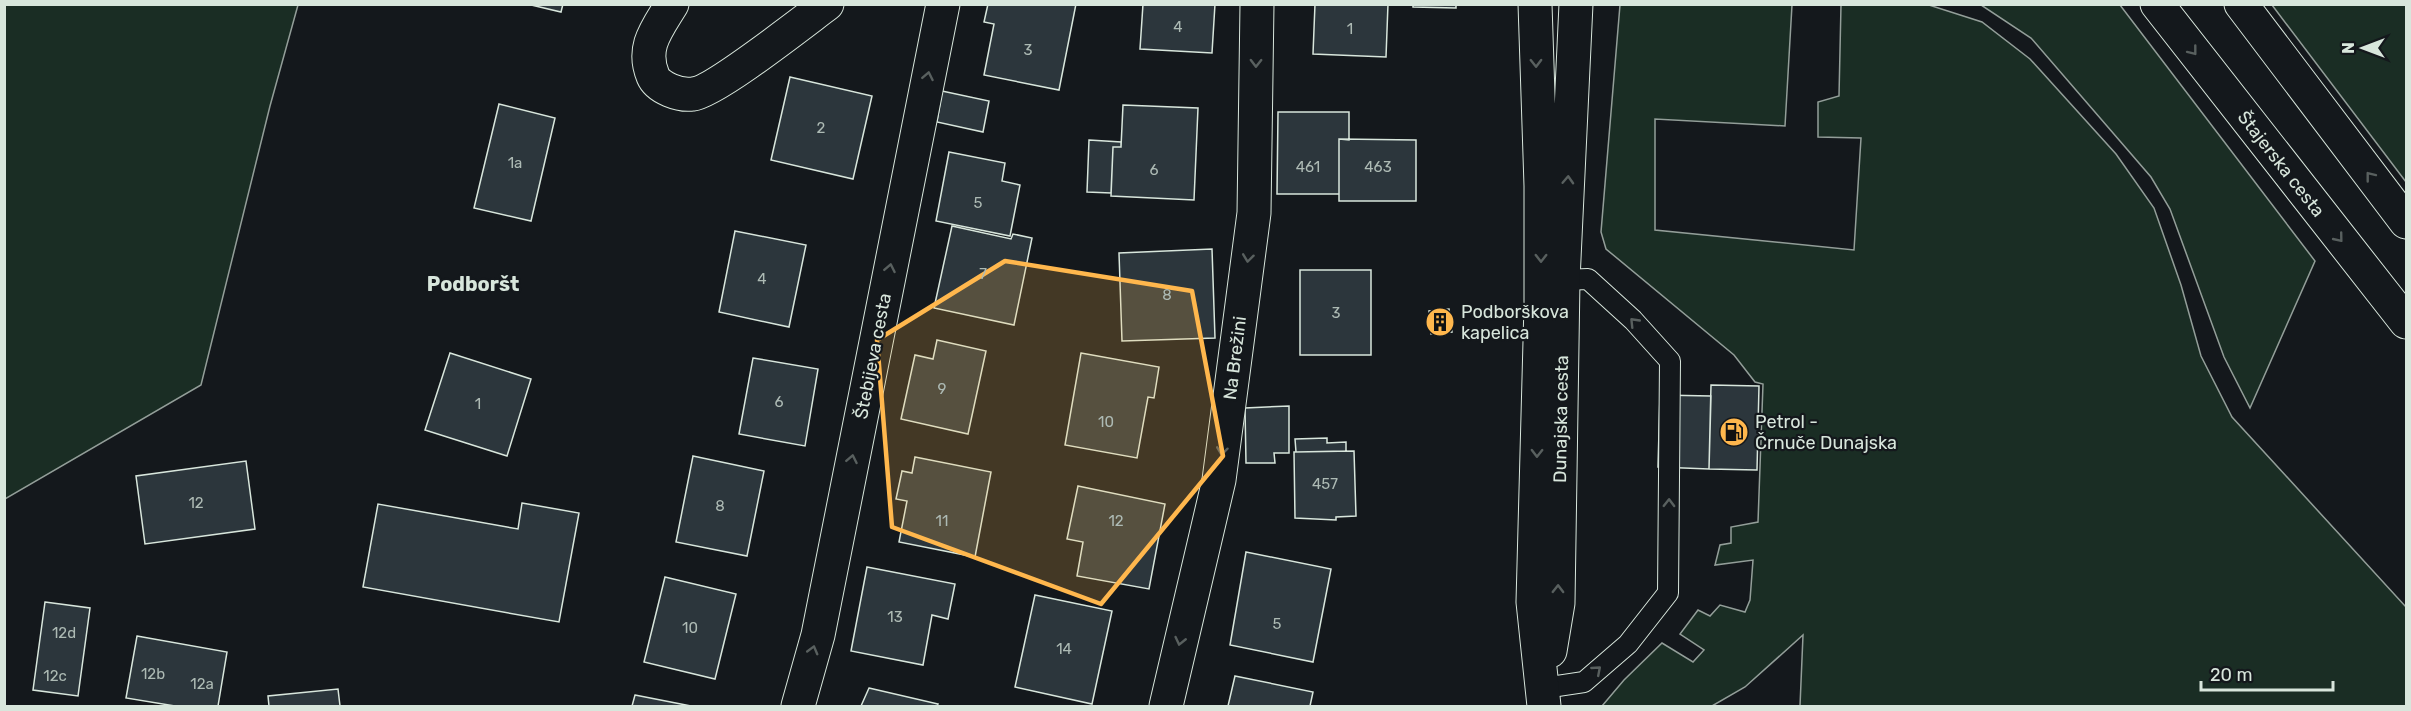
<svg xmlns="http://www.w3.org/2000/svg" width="2411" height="711" viewBox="0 0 2411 711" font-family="Rubik,sans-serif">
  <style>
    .green { fill: #1a2d24; stroke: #939e99; stroke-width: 1.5 }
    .building { fill: #2c363c; stroke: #d8e6dc; stroke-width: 1.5 }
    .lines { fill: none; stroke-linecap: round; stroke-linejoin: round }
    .service-casing { stroke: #d8e6dc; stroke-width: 22 }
    .minor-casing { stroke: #d8e6dc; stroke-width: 35 }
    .secondary-casing { stroke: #d8e6dc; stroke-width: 35 }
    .primary-casing { stroke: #d8e6dc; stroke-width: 35 }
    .service { stroke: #14181c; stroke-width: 20 }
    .minor { stroke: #14181c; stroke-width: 33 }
    .secondary { stroke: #14181c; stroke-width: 33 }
    .primary { stroke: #14181c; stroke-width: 33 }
    .oneway { stroke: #59605f }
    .marked { fill: #ffb74d; fill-opacity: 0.2; stroke: #ffb74d; stroke-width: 4.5; stroke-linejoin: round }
    .labels { text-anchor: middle; stroke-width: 4.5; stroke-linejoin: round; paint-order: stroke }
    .number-label { font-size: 15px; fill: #adbab4 }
    .street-label { font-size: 18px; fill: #d8e6dc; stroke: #14181c }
    .poi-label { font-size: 18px; fill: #d8e6dc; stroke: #14181c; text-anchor: start }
    .neighbourhood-label { font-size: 20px; font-weight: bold; fill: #d8e6dc; stroke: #14181c }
  </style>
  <rect width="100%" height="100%" fill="#14181c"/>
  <!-- green -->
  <path class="green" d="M4 5H298L270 106 201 385 5 499Z
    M1620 5H1792L1785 126 1655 119V230L1854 250 1861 138 1818 137V102L1839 96 1841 5H1929L1982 22 2030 59 2116 154 2154 208 2181 285 2201 356 2232 417 2406 607V706H1800L1803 635 1745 687 1712 706H1602L1624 680 1662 643 1693 662 1704 650 1680 634 1698 610 1710 616 1720 605 1745 612 1750 600 1753 560 1715 565 1720 545 1731 543V527L1758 522 1763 384 1755 382 1734 355 1606 249 1601 232Z
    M1981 5H2120L2315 261 2250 408 2224 357 2170 209 2151 177 2031 38Z
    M2272 5H2406V182Z"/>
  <!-- building -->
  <path class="building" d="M527 4H563L561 12Z
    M988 4H1076L1059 90 984 75 994 24 984 22Z
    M1143 4H1215L1212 53 1140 49Z
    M1315 4H1388L1386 57 1313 54Z
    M1413 4H1456V8L1413 7Z
    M790 77 872 96 853 179 771 160Z
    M942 91 989 101 983 132 937 122Z
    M499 104 555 118 531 221 474 208Z
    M1123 105 1198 108 1194 200 1111 196 1113 147H1121Z
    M1278 112H1349V140L1339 139V194H1277Z
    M1339 139 1416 140V201H1339Z
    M1089 140 1121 142V147H1113L1111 193 1087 192Z
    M949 152 1005 163 1002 181 1020 185 1010 236 936 221Z
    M952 226 1011 239 1013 234 1032 238 1014 325 934 308Z
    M735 231 806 245 789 327 719 312Z
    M1212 249 1215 338 1122 341 1119 253Z
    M1300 270H1371V355H1300Z
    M1449 309 1452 332 1431 334 1429 311Z
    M937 340 986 351 968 434 901 419 915 355 933 359Z
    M450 353 531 379 507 456 425 430Z
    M1081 353 1159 367 1154 398 1148 397 1137 458 1065 445Z
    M753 358 818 369 805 446 739 434Z
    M1711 385 1759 386 1757 470 1709 469Z
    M1660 395 1711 396 1709 469 1658 467Z
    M1289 406V453H1274L1275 463H1246L1245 408Z
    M1327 438V443L1346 442V451L1296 452 1295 439Z
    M1354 451 1356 516 1336 517V520L1295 518 1294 452Z
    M693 456 764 471 747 556 676 542Z
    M915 457 991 472 975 557 899 542 907 501 896 499 902 471 912 473Z
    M246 461 255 529 145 544 136 476Z
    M1078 486 1165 504 1149 589 1077 576 1083 542 1067 539Z
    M522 503 579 513 559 622 363 587 378 504 518 529Z
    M1246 552 1331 569 1313 662 1230 645Z
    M867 567 955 584 948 619 932 615 923 665 851 651Z
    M665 577 736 594 715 679 644 662Z
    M1035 595 1112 611 1092 704 1015 687Z
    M45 602 90 608 78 696 33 690Z
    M137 636 227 652 218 706H175L126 698Z
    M1235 676 1313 692 1310 706H1228Z
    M869 688 938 704 937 706H861Z
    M338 689 340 706H269L268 696Z
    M635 695 691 706H632Z"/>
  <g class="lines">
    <!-- service casing -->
    <g class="service-casing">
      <path id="service" d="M1544 688 1584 682 1628 644 1668 593 1670 361 1633 320 1588 279 1563 280"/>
    </g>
    <!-- minor casing -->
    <g class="minor-casing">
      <path id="minor" d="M672 4C657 29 641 47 653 76 658 88 680 96 693 94 714 92 804 21 827 4
        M798 706 818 635 943 4
        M1166 706 1219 480 1254 213 1257 4"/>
    </g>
    <!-- secondary casing -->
    <g class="secondary-casing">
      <path id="secondary" d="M1535 4 1541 186V304L1533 602 1544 706
        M1550 651 1558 603 1563 280 1576 4"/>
    </g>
    <!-- primary casing -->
    <g class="primary-casing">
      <path id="primary" d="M2157 4 2406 322
        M2241 4 2406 222"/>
    </g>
    <!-- service -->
    <use href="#service" class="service"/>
    <!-- minor -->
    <use href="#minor" class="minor"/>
    <!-- secondary -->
    <use href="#secondary" class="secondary"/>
    <!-- primary -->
    <use href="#primary" class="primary"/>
  </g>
  <!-- one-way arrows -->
  <defs><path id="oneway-chevron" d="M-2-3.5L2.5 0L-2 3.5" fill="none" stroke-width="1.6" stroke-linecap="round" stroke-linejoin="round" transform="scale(1.5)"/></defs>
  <g class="oneway">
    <use href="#oneway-chevron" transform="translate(2193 51) rotate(52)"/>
    <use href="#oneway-chevron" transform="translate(1256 63) rotate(91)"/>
    <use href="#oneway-chevron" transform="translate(1536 63) rotate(89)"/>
    <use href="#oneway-chevron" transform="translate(928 76) rotate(-79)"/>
    <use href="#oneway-chevron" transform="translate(2370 176) rotate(-128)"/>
    <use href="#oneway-chevron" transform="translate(1568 180) rotate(-87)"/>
    <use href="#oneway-chevron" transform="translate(2339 238) rotate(51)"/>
    <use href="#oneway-chevron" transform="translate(1248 258) rotate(97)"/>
    <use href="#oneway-chevron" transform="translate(1541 258) rotate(90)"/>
    <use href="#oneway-chevron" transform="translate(890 268) rotate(-79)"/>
    <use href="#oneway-chevron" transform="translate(1634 322) rotate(-134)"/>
    <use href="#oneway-chevron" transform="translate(1222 451) rotate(97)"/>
    <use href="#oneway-chevron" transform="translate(1537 453) rotate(91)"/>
    <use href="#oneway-chevron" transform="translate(852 459) rotate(-79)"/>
    <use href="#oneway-chevron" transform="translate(1669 503) rotate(-89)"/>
    <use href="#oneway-chevron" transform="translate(1558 589) rotate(-89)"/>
    <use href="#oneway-chevron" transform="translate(1180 641) rotate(103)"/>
    <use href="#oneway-chevron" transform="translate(813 650) rotate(-75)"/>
    <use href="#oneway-chevron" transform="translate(1597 670) rotate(-41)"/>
  </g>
  <!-- marked area -->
  <path class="marked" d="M1005 261 1192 291 1223 456 1101 604 892 527 877 340Z"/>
  <!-- icons -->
  <defs>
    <g id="building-disc" transform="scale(1.5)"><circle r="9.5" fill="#ffb74d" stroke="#14181c"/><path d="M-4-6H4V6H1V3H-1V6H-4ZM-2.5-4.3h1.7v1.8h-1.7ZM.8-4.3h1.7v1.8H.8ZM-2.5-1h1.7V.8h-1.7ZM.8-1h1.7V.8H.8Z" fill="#111"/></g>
    <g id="fuel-disc" transform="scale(1.5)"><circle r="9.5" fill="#ffb74d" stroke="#14181c"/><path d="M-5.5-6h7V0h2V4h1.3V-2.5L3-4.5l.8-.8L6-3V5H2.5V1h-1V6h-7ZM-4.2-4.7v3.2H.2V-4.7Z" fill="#111"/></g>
  </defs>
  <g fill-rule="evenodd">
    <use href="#building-disc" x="1440" y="322"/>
    <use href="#fuel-disc" x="1734" y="432"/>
  </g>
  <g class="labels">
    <!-- number labels -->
    <g class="number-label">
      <text x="1178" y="32">4</text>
      <text x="1350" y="34">1</text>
      <text x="1028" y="55">3</text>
      <text x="821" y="133">2</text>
      <text x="515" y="168">1a</text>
      <text x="1308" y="172">461</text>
      <text x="1378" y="172">463</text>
      <text x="1154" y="175">6</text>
      <text x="978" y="208">5</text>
      <text x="983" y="279">7</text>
      <text x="762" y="284">4</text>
      <text x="1167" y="300">8</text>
      <text x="1336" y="318">3</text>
      <text x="942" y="394">9</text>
      <text x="779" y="407">6</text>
      <text x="478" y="409">1</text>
      <text x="1106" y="427">10</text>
      <text x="1325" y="489">457</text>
      <text x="196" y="508">12</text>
      <text x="720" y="511">8</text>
      <text x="942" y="526">11</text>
      <text x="1116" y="526">12</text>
      <text x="895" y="622">13</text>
      <text x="1277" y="629">5</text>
      <text x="690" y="633">10</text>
      <text x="64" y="638">12d</text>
      <text x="1064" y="654">14</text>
      <text x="153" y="679">12b</text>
      <text x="55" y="681">12c</text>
      <text x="202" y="689">12a</text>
    </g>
    <!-- street labels -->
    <g class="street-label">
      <text transform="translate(2281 164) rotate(52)" y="6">Štajerska cesta</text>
      <text transform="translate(873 356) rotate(-79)" y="6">Štebijeva cesta</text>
      <text transform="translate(1235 358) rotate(-83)" y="6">Na Brežini</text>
      <text transform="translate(1561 419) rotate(-89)" y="6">Dunajska cesta</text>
    </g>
    <!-- poi labels -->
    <g class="poi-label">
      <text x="1461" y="318">Podborškova<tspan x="1461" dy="21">kapelica</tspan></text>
      <text x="1755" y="428">Petrol -<tspan x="1755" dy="21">Črnuče Dunajska</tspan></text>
    </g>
    <!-- neighbourhood labels -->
    <g class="neighbourhood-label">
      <text x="473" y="291">Podboršt</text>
    </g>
  </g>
  <!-- border -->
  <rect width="2411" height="711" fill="none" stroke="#d8e6dc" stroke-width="12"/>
  <!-- north arrow -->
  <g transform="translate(2363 48) rotate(270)" stroke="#14181c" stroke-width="4.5" paint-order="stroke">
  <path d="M0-4.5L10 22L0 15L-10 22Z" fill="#d8e6dc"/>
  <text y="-9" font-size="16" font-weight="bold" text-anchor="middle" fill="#d8e6dc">N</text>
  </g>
  <!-- scale -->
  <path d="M2201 681v9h132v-9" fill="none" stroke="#d8e6dc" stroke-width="3"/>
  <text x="2210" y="681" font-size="18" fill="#d8e6dc" stroke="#14181c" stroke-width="4.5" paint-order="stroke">20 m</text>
</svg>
